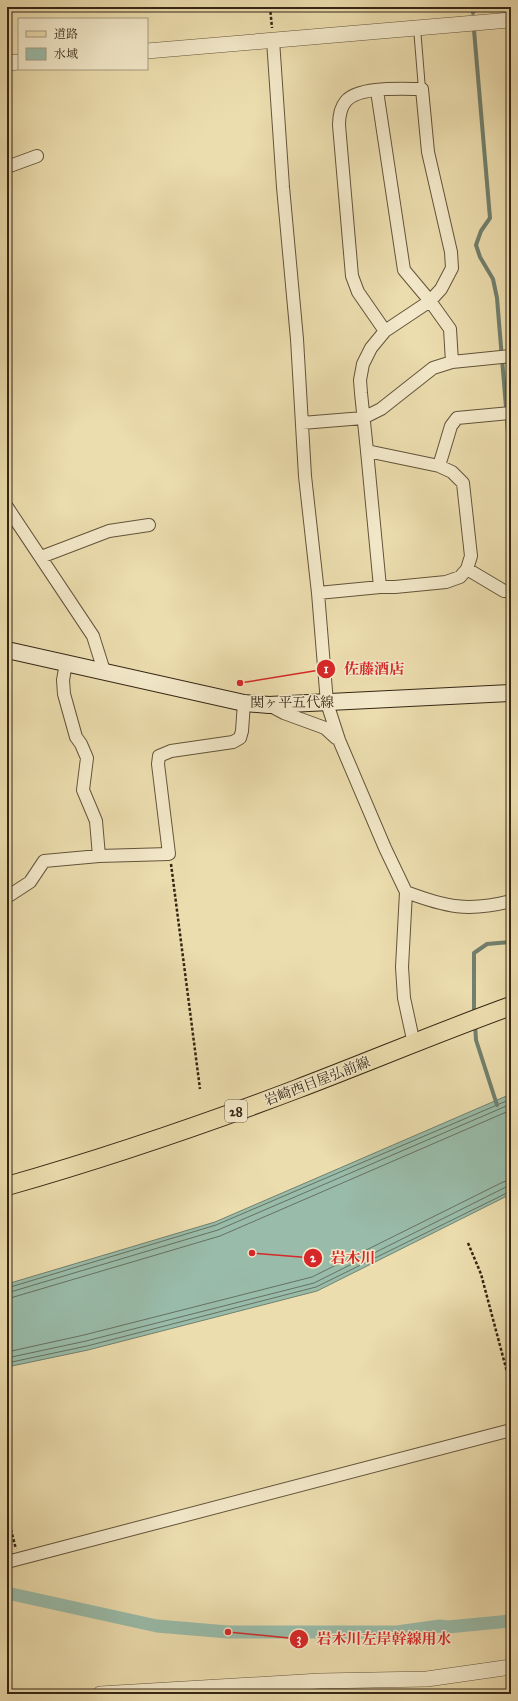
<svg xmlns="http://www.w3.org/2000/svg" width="518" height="1701" viewBox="0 0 518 1701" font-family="'IM FELL Great Primer','Noto Serif JP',serif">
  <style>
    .water { fill: #99bcaa; stroke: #71806e }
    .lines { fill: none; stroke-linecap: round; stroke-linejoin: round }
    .shore { stroke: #67715f; stroke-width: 1 }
    .stream { stroke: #71806e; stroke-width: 4 }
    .canal { stroke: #99bcaa; stroke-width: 13 }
    .service-casing { stroke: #63543a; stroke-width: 8 }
    .minor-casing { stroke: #63543a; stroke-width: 14 }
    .tertiary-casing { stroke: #63543a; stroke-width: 16 }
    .secondary-casing { stroke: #352614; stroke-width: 18 }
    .primary-casing { stroke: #352614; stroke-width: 20 }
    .path { stroke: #352614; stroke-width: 2.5; stroke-dasharray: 3 2; stroke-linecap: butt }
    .service { stroke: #f3e9ca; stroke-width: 6 }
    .minor { stroke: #f3e9ca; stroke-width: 12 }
    .tertiary { stroke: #f3e9ca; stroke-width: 15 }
    .secondary { stroke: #f3e9ca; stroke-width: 16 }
    .primary { stroke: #ecddae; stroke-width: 18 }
    .labels { text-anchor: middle; stroke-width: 3; stroke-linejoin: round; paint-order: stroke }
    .shield { fill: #f3e9ca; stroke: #6e604b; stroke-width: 1 }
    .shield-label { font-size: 13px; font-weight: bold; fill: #352614 }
    .street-label { font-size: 14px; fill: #352614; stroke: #f3e9ca }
    .leader { fill: none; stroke: #d62828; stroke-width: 1.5 }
    .callout-dot { fill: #d62828; stroke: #f3e9ca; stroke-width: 1.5 }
    .mark-label { font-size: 12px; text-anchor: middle; font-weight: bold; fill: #fff }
    .callout-label { font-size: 15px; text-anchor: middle; font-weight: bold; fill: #d62828; stroke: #f3e9ca; stroke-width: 3; stroke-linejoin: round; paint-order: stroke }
  </style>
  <rect width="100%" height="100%" fill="#ecddae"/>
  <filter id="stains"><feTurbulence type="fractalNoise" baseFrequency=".005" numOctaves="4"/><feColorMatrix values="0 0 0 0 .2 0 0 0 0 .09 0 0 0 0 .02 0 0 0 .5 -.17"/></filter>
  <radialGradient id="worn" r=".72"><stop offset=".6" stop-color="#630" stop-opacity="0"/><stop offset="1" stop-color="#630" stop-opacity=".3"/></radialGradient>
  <!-- water -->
  <path class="water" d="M511 1094V1194L317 1291 88 1350 7 1367V1284L215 1222Z"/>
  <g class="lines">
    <!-- shore -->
    <path class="shore" d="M7 1288 216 1225 511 1099
      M7 1293 218 1230 511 1104
      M7 1299 220 1236 511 1110
      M7 1352 84 1335 312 1277 503 1182 511 1180
      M7 1358 86 1341 314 1283 506 1187 511 1186
      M7 1363 87 1346 316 1287 511 1191"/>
    <!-- stream -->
    <path class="stream" d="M473 7V13
      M474 30 490 218 481 231 476 245 480 257 493 279 497 298 511 468
      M474 1015V953L487 944 511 942
      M475 1024 476 1040 497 1105"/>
    <!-- canal -->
    <path class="canal" d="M7 1593 157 1626 228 1632H397L440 1626 448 1627 511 1621"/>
    <!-- service casing -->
    <g class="service-casing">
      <path id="service" d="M417 28 422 89"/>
    </g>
    <!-- minor casing -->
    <g class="minor-casing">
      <path id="minor" d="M273 40 283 187 297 339 305 476 318 593 327 703 339 740 385 848 406 892C446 907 468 912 511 901
        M377 91 404 270 430 301 450 329 452 362
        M7 167 37 156
        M302 423 363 418 381 409 433 368 452 362 511 356
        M367 451 380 587
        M439 466 451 426 457 418 511 413
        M7 507 93 636 104 671
        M41 557 109 531 149 525
        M467 569 504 591H511
        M318 593 380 587H395L446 582 460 577 467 569 471 556 463 483 452 472 439 466 367 451 361 393 360 380 363 364 371 348 385 331 430 301 441 289 452 268 451 252 428 152 422 89C402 89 359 86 346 101 340 108 339 117 339 125L352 276 358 292 385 331
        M66 663 63 680 64 694 76 737 81 744 87 758 83 790 96 821 99 856
        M269 705 284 713 325 728 336 738
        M406 892 402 967 404 998 414 1044
        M7 897 30 882 44 861 99 856 169 854 158 764 159 756 171 751 233 742 240 738 242 731 244 703
        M7 1562 511 1430"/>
    </g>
    <!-- tertiary casing -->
    <g class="tertiary-casing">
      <path id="tertiary" d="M147 51 511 20
        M7 63 19 62
        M100 1694 320 1681 427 1679 511 1667"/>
    </g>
    <!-- secondary casing -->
    <g class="secondary-casing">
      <path id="secondary" d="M7 650 244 703 269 705 511 693"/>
    </g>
    <!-- primary casing -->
    <g class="primary-casing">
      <path id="primary" d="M7 1186C105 1158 202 1125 297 1089 368 1062 439 1032 511 1006"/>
    </g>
    <!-- path -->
    <path class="path" d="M270 7 272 28
      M171 864 200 1089
      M468 1243 481 1274 511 1387
      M7 1515 16 1549"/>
    <!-- service -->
    <use href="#service" class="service"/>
    <!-- minor -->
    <use href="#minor" class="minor"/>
    <!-- tertiary -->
    <use href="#tertiary" class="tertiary"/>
    <!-- secondary -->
    <use href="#secondary" class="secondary"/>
    <!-- primary -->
    <use href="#primary" class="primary"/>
  </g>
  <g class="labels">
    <!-- shield labels -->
    <rect class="shield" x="225" y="1100" width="22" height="22" rx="3"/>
    <g class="shield-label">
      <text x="236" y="1116">28</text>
    </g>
    <!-- street labels -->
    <g class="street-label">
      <text x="292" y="707">関ヶ平五代線</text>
      <text transform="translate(317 1081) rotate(-21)" y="5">岩崎西目屋弘前線</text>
    </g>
  </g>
  <!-- callouts -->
  <path class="leader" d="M240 683L326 669M252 1253L313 1258M228 1632L299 1639"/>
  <g class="callout-dot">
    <circle cx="240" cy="683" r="4"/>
    <circle cx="252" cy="1253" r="4"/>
    <circle cx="228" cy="1632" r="4"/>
    <circle cx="326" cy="669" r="10"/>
    <circle cx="313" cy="1258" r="10"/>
    <circle cx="299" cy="1639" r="10"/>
  </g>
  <g class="mark-label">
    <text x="326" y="673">1</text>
    <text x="313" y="1262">2</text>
    <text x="299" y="1643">3</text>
  </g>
  <g class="callout-label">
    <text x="374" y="674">佐藤酒店</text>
    <text x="353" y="1263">岩木川</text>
    <text x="384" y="1644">岩木川左岸幹線用水</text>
  </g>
  <!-- margin -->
  <rect width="518" height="1701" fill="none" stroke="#ecddae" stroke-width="24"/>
  <rect x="8" y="8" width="502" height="1685" fill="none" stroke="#352614" stroke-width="2"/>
  <rect x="12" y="12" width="494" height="1677" fill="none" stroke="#352614"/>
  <!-- legend -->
  <rect x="18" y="18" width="130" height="52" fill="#f3e9ca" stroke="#a79b81"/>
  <rect x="26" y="31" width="20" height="6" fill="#ecddae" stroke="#a79b81"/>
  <text x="54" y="38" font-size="12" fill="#352614">道路</text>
  <rect x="26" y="48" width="20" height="12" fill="#99bcaa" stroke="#a79b81"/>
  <text x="54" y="58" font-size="12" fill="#352614">水域</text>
  <rect width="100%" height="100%" filter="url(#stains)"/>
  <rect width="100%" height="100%" fill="url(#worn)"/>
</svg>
